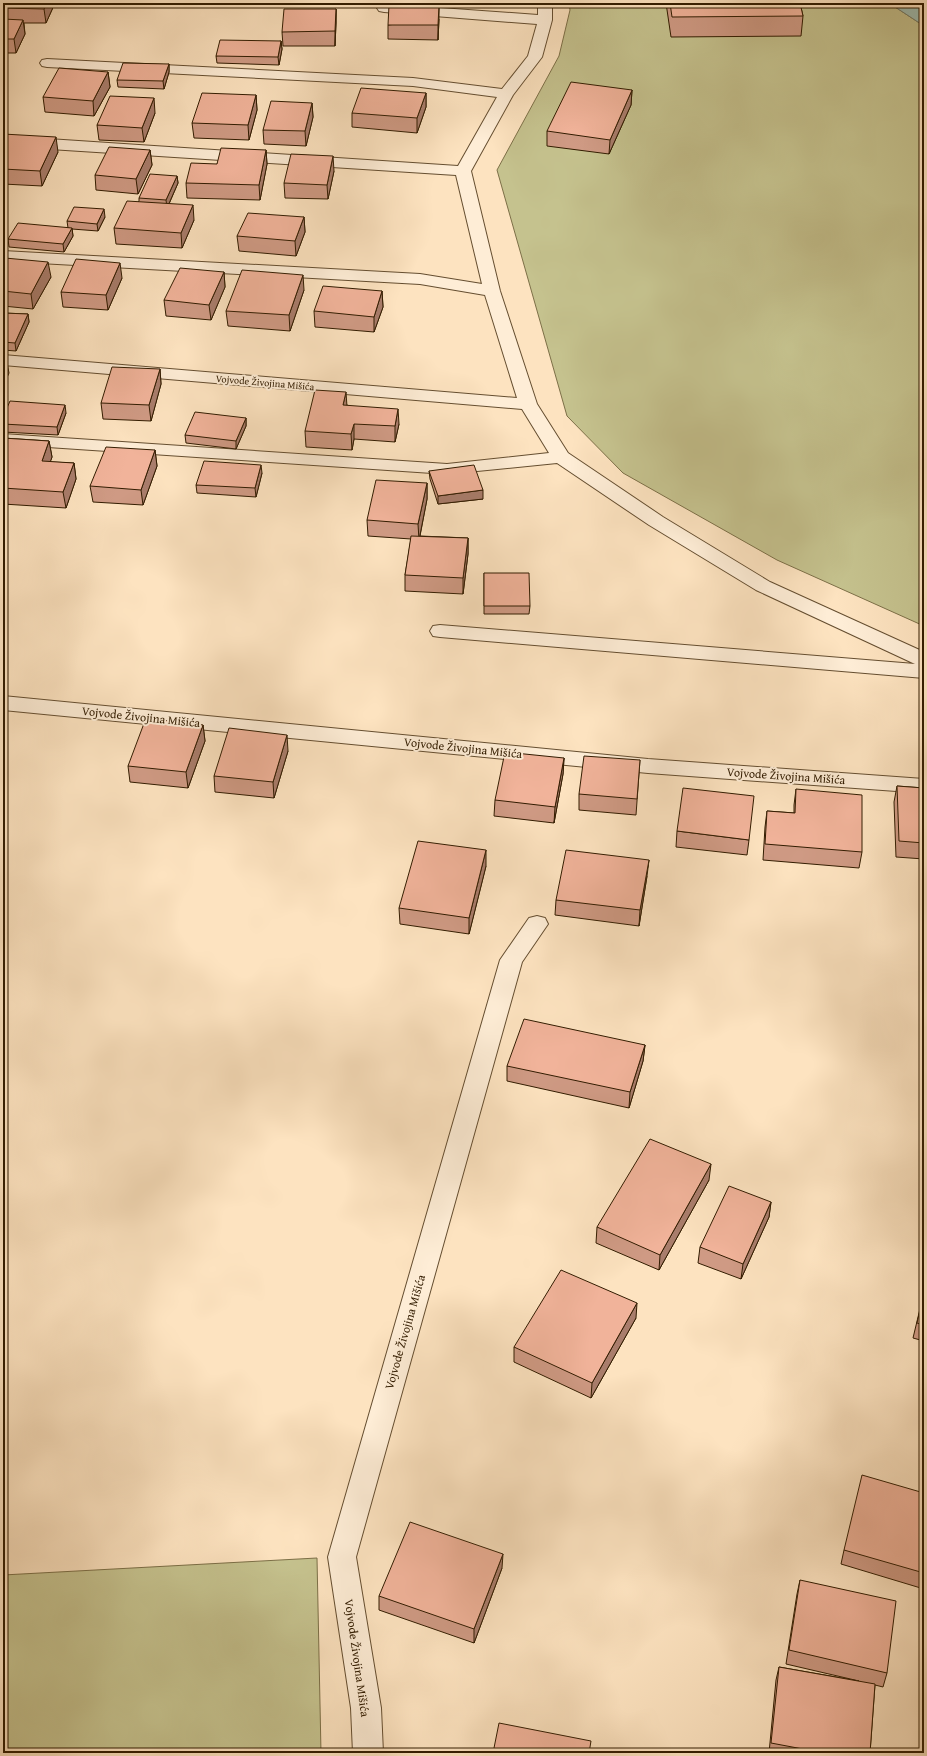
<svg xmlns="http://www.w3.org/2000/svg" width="927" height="1756" viewBox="0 0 927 1756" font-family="'Gentium Book Plus',serif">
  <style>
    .green { fill: #c5c28e; stroke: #7c6f47 }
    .water { fill: #9fbeb3; stroke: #737d6b }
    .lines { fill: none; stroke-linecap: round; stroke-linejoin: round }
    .street-casing { stroke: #654e30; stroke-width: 2 }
    .street { fill: #feedd6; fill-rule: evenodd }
    .wall { fill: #cf9a84; stroke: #321c00 }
    .shaded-wall { fill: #a97d6c; stroke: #321c00 }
    .building { fill: #f1b39a; stroke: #321c00 }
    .labels { text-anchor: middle; stroke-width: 4; stroke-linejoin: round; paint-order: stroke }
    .far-street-label { font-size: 10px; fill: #321c00; stroke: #feedd6 }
    .street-label { font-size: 12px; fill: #321c00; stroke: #feedd6 }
  </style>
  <rect width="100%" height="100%" fill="#fde3c0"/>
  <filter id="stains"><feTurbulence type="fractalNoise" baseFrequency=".005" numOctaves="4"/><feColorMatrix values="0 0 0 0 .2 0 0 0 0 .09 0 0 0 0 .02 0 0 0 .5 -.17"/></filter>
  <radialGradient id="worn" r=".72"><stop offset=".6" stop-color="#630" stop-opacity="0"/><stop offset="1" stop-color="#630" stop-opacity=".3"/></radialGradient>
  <!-- green -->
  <path class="green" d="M569 3H889L924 26V626L777 560 623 473 567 416 497 170 559 56 570 10Z
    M317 1558 321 1753H3V1575Z"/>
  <!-- water -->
  <path class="water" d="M889 3H924V26Z"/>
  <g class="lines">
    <!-- street casing -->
    <g class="street-casing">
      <path id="street" d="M538 3H552V20L542 57 513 95 471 171 500 291 537 404 568 453 663 517 770 582 924 652V678L440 637 433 636 430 631 433 626 440 625 915 664 756 590 649 525 557 463 447 474 3 444V434L447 464 549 453 522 409 3 365V355L517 398 485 295 420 284 3 261V251L420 274 482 284 456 175 3 146V136L458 166 497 97 413 86 47 67 42 66 40 63 42 60 47 59 413 78 502 89 528 56 537 24 384 12 379 11 377 8 379 5 384 4 538 15Z
        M3 696 648 759 924 779V793L648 773 3 710Z
        M537 916 545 918 548 924 522 962 356 1557 381 1708 383 1753H353L351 1708 328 1557 500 960 529 918Z"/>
    </g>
    <!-- street -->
    <use href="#street" class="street"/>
  </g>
  <!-- wall -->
  <path class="wall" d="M3 3H55L46 23H24L25 34 16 53H3Z
    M666 3H800L803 16 801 36 671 37Z
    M336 9V23L335 46H283L282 32Z
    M439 19 438 40 388 39V25Z
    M281 41 282 49 279 65 217 63 216 56Z
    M169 64V72L164 89 118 87 117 80Z
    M108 72 110 87 94 116 45 112 43 97Z
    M632 90 631 105 609 154 547 146V131Z
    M426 93V107L417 133 352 127V113Z
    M256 95 257 110 249 140 194 138 192 123Z
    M312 103 313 117 306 146 264 144 263 130Z
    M155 113 144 142 99 140 97 125Z
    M3 134 58 152 42 186 3 184Z
    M150 150 152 165 138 194 96 190 95 175Z
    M266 150 267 164 260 200 187 198 186 183 217 164Z
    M334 171 328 199 285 198 284 183Z
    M177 176 178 183 169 204 194 220 182 248 116 244 114 228 139 201V198Z
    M105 217 98 231 72 229 73 236 64 252 9 247 8 239 68 228 67 221Z
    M304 217 305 232 296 256 239 251 237 236Z
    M3 261 51 277 33 309 3 306Z
    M224 272 225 287 211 320 166 316 164 300Z
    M122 278 108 310 63 307 61 292Z
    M304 290 290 331 228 326 226 311Z
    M382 291 383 307 374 332 315 327 314 311Z
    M3 313 28 314 29 322 16 351 3 350Z
    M160 369 161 384 151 421 103 419 101 403Z
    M347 405 399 424 395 442 354 439 352 450 306 447 305 431Z
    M66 413 58 435 3 432V424Z
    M246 418V426L236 449 186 443 185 435Z
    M3 438 49 441 52 457 50 462 74 463 76 479 66 508 3 504Z
    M155 450 157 466 143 505 93 502 90 486Z
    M429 471 483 499 438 504 430 479Z
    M262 473 256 497 197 493 196 485Z
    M427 483V499L420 536 468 538V554L463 594 405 591V575L411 539 368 536 367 520Z
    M484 573 530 606 529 614H484Z
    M203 725 205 741 188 788 130 782 128 766Z
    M288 751 274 798 215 792 214 776Z
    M564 758 563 774 554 823 494 816 495 800Z
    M640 760 636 815 579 810V794Z
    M897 786 924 788V859L896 857 894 802Z
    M796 789 862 852 859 868 763 860 765 827 767 811 794 813V805Z
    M677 831 749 840 747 855 676 847Z
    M486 866 469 934 400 924 399 908Z
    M647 876 639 926 555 915 556 900Z
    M645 1045 643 1061 629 1108 507 1081V1066Z
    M709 1180 659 1270 596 1243 597 1227Z
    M771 1202 769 1217 741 1279 698 1263 700 1247Z
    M924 1292V1341L913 1338Z
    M636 1318 591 1398 514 1362V1347Z
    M924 1493V1589L841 1564 844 1550Z
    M502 1568 474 1643 379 1610V1596Z
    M800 1580 887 1673 883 1687 875 1685 870 1753H769L776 1680 779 1667 859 1681 786 1664 797 1594Z"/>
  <!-- shaded-wall -->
  <path class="shaded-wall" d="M47 3H55L46 23 44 9Z
    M439 5V19L438 40V25Z
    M336 9V23L335 46V31Z
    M23 20 25 34 16 53 14 39Z
    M281 41 282 49 279 65 278 57Z
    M169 64V72L164 89 163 81Z
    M108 72 110 87 94 116 93 101Z
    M632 90 631 105 609 154 610 140Z
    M426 93V107L417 133V118Z
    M256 95 257 110 249 140 248 125Z
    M154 98 155 113 144 142 142 128Z
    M312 103 313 117 306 146 305 131Z
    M56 137 58 152 42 186 40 171Z
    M150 150 152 165 138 194 136 179Z
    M266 150 267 164 260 200 259 185Z
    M333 156 334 171 328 199 327 185Z
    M177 176 178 183 167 208 166 200Z
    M193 205 194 220 182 248 181 233Z
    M104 209 105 217 98 231 97 224Z
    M304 217 305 232 296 256 295 241Z
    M72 228 73 236 64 252 63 244Z
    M48 262 51 277 33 309 31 294Z
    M120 263 122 278 108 310 106 295Z
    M224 272 225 287 211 320 209 305Z
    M303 275 304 290 290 331 289 315Z
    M382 291 383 307 374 332V317Z
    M28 314 29 322 16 351 15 343Z
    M6 358 9 373 3 387V366Z
    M160 369 161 384 151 421 149 405Z
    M346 392 347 407 343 405Z
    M65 405 66 413 58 435 57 427Z
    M398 409 399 424 395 442V426Z
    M246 418V426L236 449V441Z
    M354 424V439L352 450 351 434Z
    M49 441 52 457 45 477 42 461Z
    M155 450 157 466 143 505 141 490Z
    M74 463 76 479 66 508 63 492Z
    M261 465 262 473 256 497 255 488Z
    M427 483V499L419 540 418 524Z
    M483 490V499L438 504V496Z
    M468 538V554L463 594V578Z
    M203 725 205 741 188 788 186 772Z
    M287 735 288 751 274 798 273 782Z
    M564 758 563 774 554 823 555 807Z
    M486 850V866L469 934V918Z
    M649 860 647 876 639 926 640 910Z
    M645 1045 643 1061 629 1108 630 1092Z
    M711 1164 709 1180 659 1270 660 1255Z
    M771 1202 769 1217 741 1279 743 1264Z
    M637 1303 636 1318 591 1398 592 1383Z
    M503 1554 502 1568 474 1643V1629Z"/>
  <!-- building -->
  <path class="building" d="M3 3H47L44 9 3 8Z
    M670 3H800L803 16 672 17Z
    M389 5H439L438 25H388Z
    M284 9H336L335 31 282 32Z
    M3 19 23 20 14 39H3Z
    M220 40 281 41 278 57 216 56Z
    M123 63 169 64 163 81 117 80Z
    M59 68 108 72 93 101 43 97Z
    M571 82 632 90 610 140 547 131Z
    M361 88 426 93 417 118 352 113Z
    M202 93 256 95 248 125 192 123Z
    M110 96 154 98 142 128 97 125Z
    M271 101 312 103 305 131 263 130Z
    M3 134 56 137 40 171 3 169Z
    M109 147 150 150 136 179 95 175Z
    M221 148 266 150 259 185 186 183 191 163 217 164Z
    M291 154 333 156 327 185 284 183Z
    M150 174 177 176 166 200 139 198Z
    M127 201 193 205 181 233 114 228Z
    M74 207 104 209 97 224 67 221Z
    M248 213 304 217 295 241 237 236Z
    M18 223 72 228 63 244 8 239Z
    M5 258 48 262 31 294 3 291V261Z
    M76 259 120 263 106 295 61 292Z
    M180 268 224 272 209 305 164 300Z
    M242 270 303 275 289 315 226 311Z
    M323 286 382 291 374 317 314 311Z
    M3 313 28 314 15 343 3 342Z
    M3 358H6L3 366Z
    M112 367 160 369 149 405 101 403Z
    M315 390 346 392 343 405 398 409 395 426 354 424 351 434 305 431Z
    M10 401 65 405 57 427 3 424V417Z
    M195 412 246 418 236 441 185 435Z
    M3 438 49 441 42 461 74 463 63 492 3 488Z
    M106 447 155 450 141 490 90 486Z
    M204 461 261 465 255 488 196 485Z
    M474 465 483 490 438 496 429 471Z
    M376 480 427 483 418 524 367 520Z
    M411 536 468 538 463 578 405 575Z
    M484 573H529L530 606H484Z
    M146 718 203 725 186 772 128 766Z
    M229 728 287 735 273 782 214 776Z
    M505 752 564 758 555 807 495 800Z
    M584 756 640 760 637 799 579 794Z
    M897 786 924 788V843L899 841Z
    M683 788 754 796 749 840 677 831Z
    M796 789 862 795V852L765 844 767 811 795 813Z
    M418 841 486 850 469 918 399 908Z
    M566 850 649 860 640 910 556 900Z
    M524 1019 645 1045 630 1092 507 1066Z
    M650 1139 711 1164 660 1255 597 1227Z
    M729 1186 771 1202 743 1264 700 1247Z
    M561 1270 637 1303 592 1383 514 1347Z
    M924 1293V1325L917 1323Z
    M862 1475 924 1493V1573L844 1550Z
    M410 1522 503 1554 474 1629 379 1596Z
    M800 1580 896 1601 887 1673 789 1650Z
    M779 1667 875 1684 870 1753H824L771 1743Z
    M499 1723 591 1741 589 1753H493Z"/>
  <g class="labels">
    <!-- far-street labels -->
    <g class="far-street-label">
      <text transform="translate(265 382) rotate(5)" y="4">Vojvode Živojina Mišića</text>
    </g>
    <!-- street labels -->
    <g class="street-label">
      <text transform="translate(141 717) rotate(6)" y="4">Vojvode Živojina Mišića</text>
      <text transform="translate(463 748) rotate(6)" y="4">Vojvode Živojina Mišića</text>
      <text transform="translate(786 776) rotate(4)" y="4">Vojvode Živojina Mišića</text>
      <text transform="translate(405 1332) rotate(-74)" y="4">Vojvode Živojina Mišića</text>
      <text transform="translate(357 1658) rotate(82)" y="4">Vojvode Živojina Mišića</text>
    </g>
  </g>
  <!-- margin -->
  <rect width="927" height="1756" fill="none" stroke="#fde3c0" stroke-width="16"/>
  <rect x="4" y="4" width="919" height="1748" fill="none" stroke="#321c00" stroke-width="2"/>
  <rect x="8" y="8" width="911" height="1740" fill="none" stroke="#321c00"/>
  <rect width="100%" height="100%" filter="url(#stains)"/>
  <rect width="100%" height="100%" fill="url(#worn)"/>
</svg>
